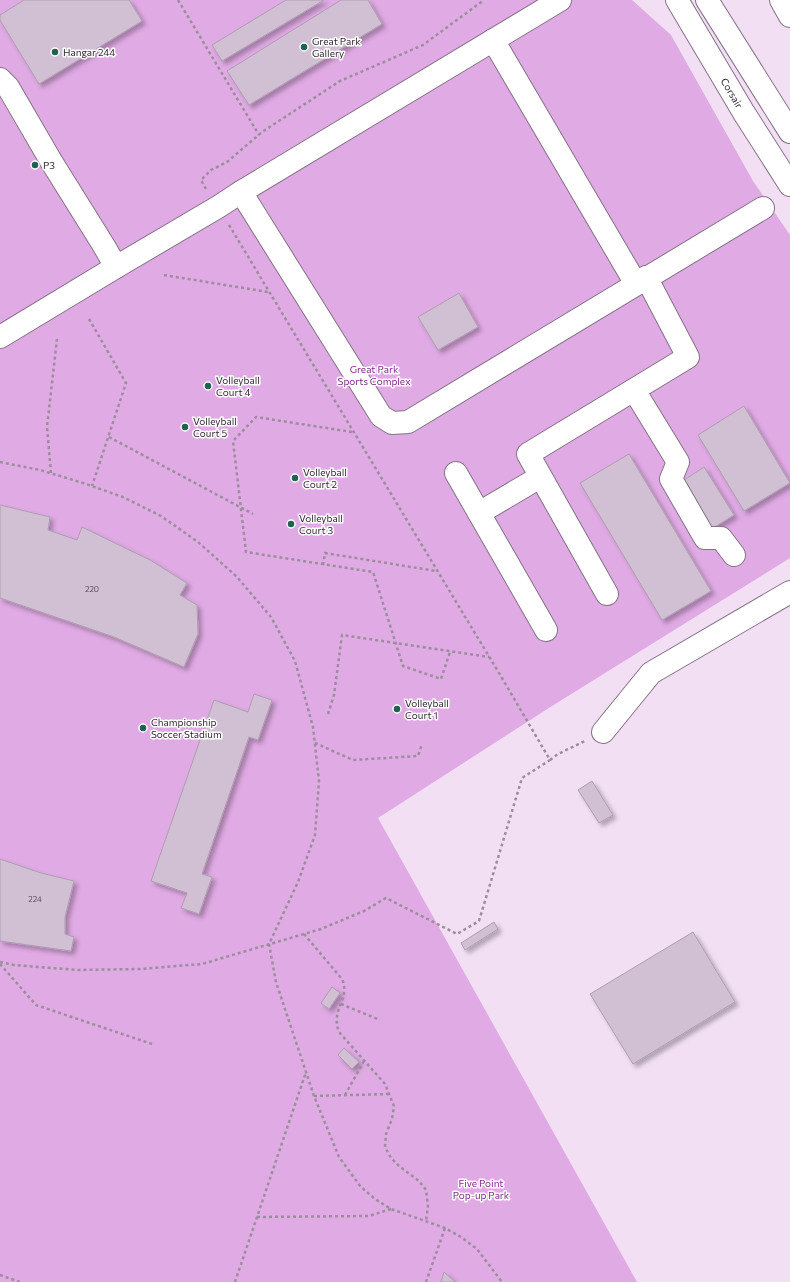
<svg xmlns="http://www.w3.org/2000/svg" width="790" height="1282" viewBox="0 0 790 1282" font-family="Commissioner,sans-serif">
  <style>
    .green { fill: #e0aae4 }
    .building { fill: #d1bfd3; stroke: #af9db1; filter: url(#shadow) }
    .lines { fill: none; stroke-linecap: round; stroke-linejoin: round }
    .minor-casing { stroke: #847385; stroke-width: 24 }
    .path { stroke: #9b8e9c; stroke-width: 2.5; stroke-dasharray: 3 3; stroke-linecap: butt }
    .minor { stroke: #fff; stroke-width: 22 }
    .poi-dot { fill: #1f6252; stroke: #fff; stroke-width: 1.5 }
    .labels { text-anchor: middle; stroke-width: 3; stroke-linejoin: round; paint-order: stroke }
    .number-label { font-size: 8px; fill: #584e59 }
    .poi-label { font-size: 10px; fill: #302930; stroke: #fff; text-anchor: start }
    .street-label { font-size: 10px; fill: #302930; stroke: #fff }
    .park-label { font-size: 10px; fill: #742e7b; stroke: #fff }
  </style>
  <defs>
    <filter id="shadow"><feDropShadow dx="3.5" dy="3.5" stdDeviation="2" flood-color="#0004"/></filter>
  </defs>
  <rect width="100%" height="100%" fill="#f2dff4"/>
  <!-- green -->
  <path class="green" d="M0 0H632L671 35 753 181 790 235V558L552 706 378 818 637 1282H0Z"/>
  <!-- building -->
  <path class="building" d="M24 0H129L142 21 39 84 0 20V15Z
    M286 0H324L222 61 212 45Z
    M341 0H368L382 24 249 105 227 71Z
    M459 293 478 327 438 350 418 317Z
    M744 406 790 483 744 511 698 435Z
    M629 454 711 591 662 620 580 483Z
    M704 467 734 515 705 533 675 486Z
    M0 505 50 517 48 530 77 540 82 527 150 560 187 583 180 595 197 605 198 634 184 667 114 637 0 598Z
    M254 694 272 700 258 740 249 737 202 874 212 877 199 914 181 908 187 893 151 881 214 700 248 712Z
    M592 781 613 815 599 823 578 790Z
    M0 859 41 873 74 881 65 917V934L74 937 71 951 0 941Z
    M494 922 498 929 465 950 461 943Z
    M693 932 735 1002 633 1064 590 994Z
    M332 987 340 993 329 1009 321 1003Z
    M344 1048 359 1062 352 1069 338 1055Z
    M444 1272 455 1282H441Z"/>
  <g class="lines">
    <!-- minor casing -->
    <g class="minor-casing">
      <g id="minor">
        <path id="s1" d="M677 0 744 113 790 185"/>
        <path d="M707 0 790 132"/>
        <path d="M781 0 790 16"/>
        <path d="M493 40 636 284"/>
        <path d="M0 79 8 87 51 161 104 246 116 267"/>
        <path d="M241 192 381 416 392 423 408 422 763 208"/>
        <path d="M0 337 116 267 218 207 241 192 560 0"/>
        <path d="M634 390 678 462 671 479 705 538H721L734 555"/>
        <path d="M456 473 546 630"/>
        <path d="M479 513 540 477"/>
        <path d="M607 594 528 454 688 357 646 277"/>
        <path d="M603 732 651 673 790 592"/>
      </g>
    </g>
    <!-- path -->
    <path class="path" d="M178 0 259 135
      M206 189 201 180 211 170 227 162 262 132 340 81 423 45 484 0
      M229 225 502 678 550 760 558 754 585 741
      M164 275 268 292
      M89 319 126 383 92 486
      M352 432 256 417 233 441 246 552 373 572 403 666 441 679 450 652
      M109 437 253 514
      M0 462 40 470 83 483 123 497 161 516 198 542 237 577 271 617 295 661 313 727 319 781 315 835 298 882 269 944 276 982 314 1096 339 1157 361 1187 375 1199 391 1209 445 1228 461 1237 477 1249 502 1282
      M51 473 47 427 57 339
      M323 565 325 553 436 571
      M328 714 334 695 342 635 489 657
      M315 743 353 760 418 756 422 744
      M304 934 342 979C351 999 330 1009 339 1032L385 1084 394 1106 392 1119 386 1134 385 1147 391 1158 399 1166 419 1181 426 1190 428 1206 426 1221
      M0 962 14 965 77 970 140 969 202 964 321 929 364 911 386 898 457 934 479 921 522 778 550 760
      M0 964 36 1005 152 1044
      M341 1004 380 1020
      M345 1095 364 1061
      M314 1096 389 1094
      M257 1217 369 1216 391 1209
      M0 1275 20 1282
      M235 1282 306 1072
      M426 1282 445 1228"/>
    <!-- minor -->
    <use href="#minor" class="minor"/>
  </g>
  <!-- markers -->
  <g class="poi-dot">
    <circle cx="304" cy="47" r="4"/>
    <circle cx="55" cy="52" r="4"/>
    <circle cx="35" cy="165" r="4"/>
    <circle cx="208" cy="386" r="4"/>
    <circle cx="185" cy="427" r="4"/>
    <circle cx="295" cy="478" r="4"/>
    <circle cx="291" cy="524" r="4"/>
    <circle cx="397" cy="709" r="4"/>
    <circle cx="143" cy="728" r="4"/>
  </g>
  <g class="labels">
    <!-- number labels -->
    <g class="number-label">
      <text x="92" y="592">220</text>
      <text x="35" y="902">224</text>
    </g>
    <!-- poi labels -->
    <g class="poi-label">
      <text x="312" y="45">Great Park<tspan x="312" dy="12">Gallery</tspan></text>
      <text x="63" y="56">Hangar 244</text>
      <text x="43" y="169">P3</text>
      <text x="216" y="384">Volleyball<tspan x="216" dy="12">Court 4</tspan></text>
      <text x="193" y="425">Volleyball<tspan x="193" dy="12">Court 5</tspan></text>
      <text x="303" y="476">Volleyball<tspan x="303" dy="12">Court 2</tspan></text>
      <text x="299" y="522">Volleyball<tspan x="299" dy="12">Court 3</tspan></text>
      <text x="405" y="707">Volleyball<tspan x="405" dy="12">Court 1</tspan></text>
      <text x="151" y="726">Championship<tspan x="151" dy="12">Soccer Stadium</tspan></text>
    </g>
    <!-- street labels -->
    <g class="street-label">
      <text dy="4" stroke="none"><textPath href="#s1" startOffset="108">Corsair</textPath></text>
    </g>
    <!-- park labels -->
    <g class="park-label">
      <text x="374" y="373">Great Park<tspan x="374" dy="12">Sports Complex</tspan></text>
      <text x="481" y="1187">Five Point<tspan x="481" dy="12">Pop-up Park</tspan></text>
    </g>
  </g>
</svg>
